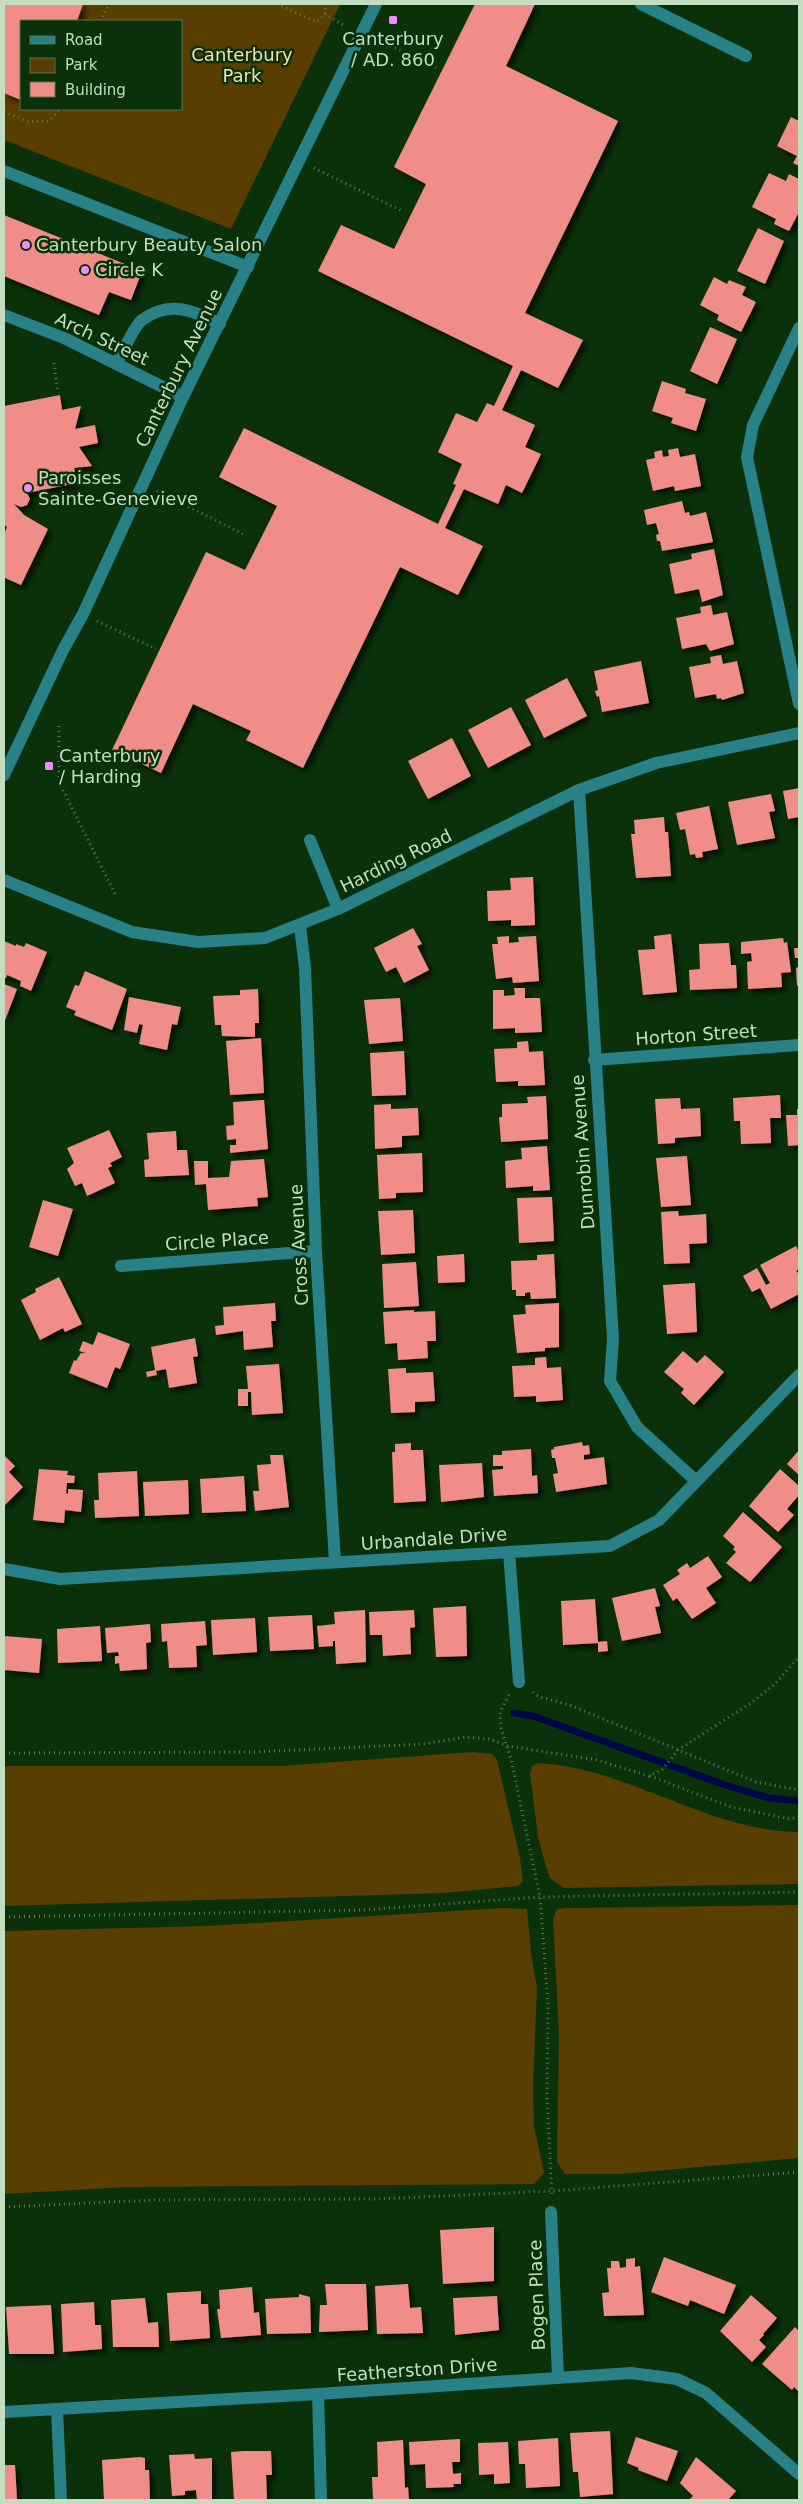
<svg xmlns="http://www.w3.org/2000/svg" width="803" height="2504" viewBox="0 0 803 2504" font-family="'DejaVu Sans',sans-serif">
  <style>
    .green { fill: #583e00; fill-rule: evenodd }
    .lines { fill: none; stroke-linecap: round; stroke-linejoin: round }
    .stream { stroke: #000548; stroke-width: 7 }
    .building { fill: #f08d89; filter: url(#shadow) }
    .path { stroke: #5a7c59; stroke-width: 3; stroke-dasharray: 1 4; stroke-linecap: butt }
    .minor { stroke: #298188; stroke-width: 12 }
    .poi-dot { fill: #ec8cfa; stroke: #0a3109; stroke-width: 2 }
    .labels { text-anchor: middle; stroke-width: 5; stroke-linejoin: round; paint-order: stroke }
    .poi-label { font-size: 18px; fill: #c2ddbf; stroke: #0a3109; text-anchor: start }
    .park-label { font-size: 18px; fill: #f7dfb5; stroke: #0a3109 }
    .street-label { font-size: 18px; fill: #c2ddbf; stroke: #0a3109 }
  </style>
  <defs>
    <filter id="shadow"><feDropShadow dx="4.5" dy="4.5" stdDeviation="2.5" flood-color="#0009"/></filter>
  </defs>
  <rect width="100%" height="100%" fill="#0a3109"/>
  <!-- green -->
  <path class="green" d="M4 4H340L231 229 4 140ZM21 21H181V109H21Z
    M472 1752 492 1754 497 1760 520 1858 523 1881 518 1886 445 1893 4 1906V1766H281Z
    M538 1763C629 1768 707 1831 799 1832V1884L564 1888 550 1878 546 1867 538 1837 530 1773 532 1766Z
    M799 1905V2158L620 2174H565L557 2162 559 2035 553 1919 557 1909 567 1908Z
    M503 1908 527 1909 531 1953 537 1988 533 2086 534 2126 544 2173 534 2184 129 2187 4 2194V1931L207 1926Z"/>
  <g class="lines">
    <!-- stream -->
    <path class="stream" d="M514 1713 533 1716 728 1786 769 1798 799 1801"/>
  </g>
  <!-- building -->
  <path class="building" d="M4 4H83L77 21H21V100L4 93Z
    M475 4H535L506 66 618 121 525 313 583 340 558 388 521 370 502 410 535 425 525 447 541 454 522 493 506 485 498 504 464 489 445 528 483 546 458 595 400 567 303 768 246 740 251 731 193 704 161 773 112 750 206 552 245 570 277 506 219 477 244 428 438 524 456 485 453 484 462 464 438 452 456 413 477 422 487 403 494 406 513 366 318 271 341 225 394 249 426 184 394 167Z
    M791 117 799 121V166L793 163 797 156 777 146Z
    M769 173 786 181 789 174 799 179V212L789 231 774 224 776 219 752 207Z
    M4 215 142 271 131 300 109 292 99 315 4 276Z
    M758 228 784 241 765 284 737 271Z
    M714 277 727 284 729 280 746 287 742 295 756 302 741 332 717 320 719 315 700 305Z
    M710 327 737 339 717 384 690 371Z
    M662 381 686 389 685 393 706 399 696 431 671 423 673 418 652 411Z
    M60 395 62 410 81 406 75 429 95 425 98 443 79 447 92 466 74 468 77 483 27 493 30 499 27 505 21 507 14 504 24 515 48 529 21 585 5 578 4 581V534L7 527 4 525V406Z
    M678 448 680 457 695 454 701 486 675 491 674 486 653 491 646 460 655 458 654 452 662 450 663 457 669 456 668 450Z
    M682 501 685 513 689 512 690 516 706 512 713 542 662 551 660 541H657L656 535 659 534 656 523 647 525 644 510Z
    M714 549 723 595 702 602 699 589 675 594 669 564 692 559 691 554Z
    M711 605 713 615 727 612 734 644 710 651 706 644 682 649 676 618 701 613 700 607Z
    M721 655 723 664 737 661 744 693 722 700 721 698 717 699 716 694 695 698 689 667 711 663 710 657Z
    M641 661 649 703 602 712 599 696 597 697 595 691 598 690 594 671Z
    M567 678 587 716 544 738 525 700Z
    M511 707 531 745 488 768 468 730Z
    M452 738 471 776 428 799 408 761Z
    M799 788V817L788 819 783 791Z
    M771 794 775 811 769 812 775 838 737 845 728 802Z
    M709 806 718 849 702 852 703 857 696 858 695 854 690 855 685 829 680 830 676 813Z
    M664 817 665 832H668L671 876 636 878 631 834H635L634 820Z
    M533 877 535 925 511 926V920L488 921 487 891 511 890 510 878Z
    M413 928 422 944 417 946 429 970 404 983 396 967 386 972 374 948Z
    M671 934 677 992 643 995 638 950 655 949 654 936Z
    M509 936V943L519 942 518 937 536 936 539 981 513 983 512 977 496 979 492 944H498L497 937Z
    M783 938 784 943 787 942 791 972 781 973 782 987 748 989 747 962 752 961 751 953 741 954V942Z
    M4 941 16 946V944L24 947 26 943 47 952 31 991 20 986 21 981 7 975 6 978 4 977Z
    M729 943 731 965H736L737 988 690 990 689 970 700 969 699 944Z
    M794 948H799V958H795Z
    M799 967V985L797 986 796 968Z
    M85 971 127 989 112 1030 74 1015 76 1011 66 1007 75 985 79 986Z
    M4 984 17 989 4 1023Z
    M514 988H525V998H540L542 1032 515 1033V1028L493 1029V990H504V996L515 995Z
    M258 989 259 1023H255V1037L222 1036 221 1025H215L213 996 240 995V990Z
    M129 997 181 1007 177 1025 172 1024 167 1050 139 1044 143 1025 139 1024 137 1033 124 1030Z
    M400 998 403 1041 369 1044 364 1000Z
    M261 1038 264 1093 230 1095 226 1041Z
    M528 1041 529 1052 543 1051 545 1085 518 1086V1081L496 1082 494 1049 517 1048V1042Z
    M404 1051 406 1095 372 1096 370 1053Z
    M780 1095 781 1118H770L771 1143 741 1144 740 1121H734L733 1098Z
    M546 1096 548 1139 501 1142 499 1117H502V1104L528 1103 527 1097Z
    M680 1098 681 1109 700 1108 701 1136 675 1138V1143L658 1144 655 1099Z
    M264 1100 268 1149 230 1153V1145H236V1139L227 1140 226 1126 234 1125 233 1102Z
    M391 1104V1109L418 1108 419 1135 402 1136V1147L375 1149 374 1105Z
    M797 1109H799V1145L788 1146 786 1115H797Z
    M109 1130 122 1157 110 1163 112 1166 108 1168 115 1183 87 1196 82 1183 75 1186 67 1169 74 1163 67 1148Z
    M176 1131 177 1150H187L189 1175 145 1177 144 1160 149 1159 147 1133Z
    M547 1146 550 1190 533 1191V1186L506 1188 505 1161 522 1159 521 1148Z
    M422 1153 423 1192 396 1193V1198L379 1199 377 1155Z
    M687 1156 691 1205 661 1207 656 1158Z
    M264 1159 268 1197 257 1198 258 1206 208 1210 206 1184 195 1185 194 1161H208V1178L229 1177 231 1161Z
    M552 1197 554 1241 519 1243 517 1198Z
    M43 1200 73 1209 58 1256 29 1247Z
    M413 1210 415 1253 381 1255 378 1211Z
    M678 1211 679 1216 706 1214 707 1243 689 1244 690 1263 664 1264 661 1212Z
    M796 1246 799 1252V1269L796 1271 799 1274V1294L771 1309 760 1288 752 1292 743 1276 757 1268 766 1285 770 1283 760 1265Z
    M464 1254 465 1282 438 1283 437 1256Z
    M554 1254 556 1298 531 1299 530 1292 525 1293V1296H516V1290H512L511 1261 537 1260V1255Z
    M416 1262 419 1306 384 1308 382 1264Z
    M59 1277 82 1324 65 1332 63 1328 40 1340 21 1300 36 1292 35 1289Z
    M695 1283 697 1332 667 1334 663 1285Z
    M275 1303 276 1321H271L273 1347 244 1350 243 1331 216 1335 215 1326 224 1325 223 1307Z
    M559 1303V1347L545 1348V1351L517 1353 513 1315 526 1314 525 1305Z
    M414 1310V1312L435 1311 436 1341H427L428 1358 398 1360 397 1343 385 1344 383 1312Z
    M98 1332 130 1344 120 1369 115 1367 107 1388 69 1373 74 1360 76 1361 81 1353H86L79 1351 83 1341 93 1345Z
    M195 1338 198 1356 193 1357 197 1383 169 1388 166 1369 156 1371 157 1375 147 1377 146 1372 155 1370 151 1347Z
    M683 1351 697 1363 705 1355 724 1372 694 1405 681 1393 684 1389 664 1372Z
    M546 1357 547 1368 561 1367 563 1400 536 1402V1396L514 1397 512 1366 535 1365V1358Z
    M279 1364 283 1413 252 1415 251 1392H248V1406H238V1389H248L246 1366Z
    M406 1368V1373L433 1372 435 1401 415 1402V1412L391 1413 388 1369Z
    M582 1442 583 1446 589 1445 590 1454 584 1455V1460L604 1457 607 1484 556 1492 553 1474 558 1473 555 1458H552L551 1450 554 1449V1447Z
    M411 1443V1450H423L426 1501 394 1503 392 1452H395V1444Z
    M531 1449 532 1476 537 1475 538 1493 494 1496 492 1470 503 1469V1466H493V1455H502V1451Z
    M799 1450V1475L787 1464Z
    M4 1455 15 1466 9 1472 23 1487 4 1506Z
    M270 1455H283L289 1507 255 1511 253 1491H259L257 1465 271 1464Z
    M482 1463 484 1497 441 1502 439 1465Z
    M39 1469 68 1471 67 1475 75 1476 74 1483H67L66 1493 68 1494V1489L83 1490 81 1512 65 1510 64 1523 33 1520Z
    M780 1469 799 1486V1495L787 1509 794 1515 778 1532 749 1506Z
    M137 1471 139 1516 95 1518 94 1500H99L98 1473Z
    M244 1476 246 1511 202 1513 200 1479Z
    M188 1480 189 1514 145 1516 143 1482Z
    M743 1512 782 1547 750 1582 726 1563 736 1552 733 1549 735 1547 723 1536Z
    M708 1556 722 1577 706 1588 716 1603 692 1619 677 1598 673 1601 663 1585 680 1574 677 1570 687 1563 690 1568Z
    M655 1588 660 1606 655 1607 661 1633 622 1641 612 1598Z
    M595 1599 598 1642 607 1641 608 1651 598 1652V1643L563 1645 561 1601Z
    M466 1606 467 1656 436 1657 433 1608Z
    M365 1610 366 1662 336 1664 335 1641H333V1646L319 1647 317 1626 335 1624 334 1612Z
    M414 1610 415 1627 410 1628 411 1654 383 1656 382 1635H370L369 1612Z
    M312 1615 314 1649 270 1651 268 1617Z
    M255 1618 257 1652 213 1655 211 1620Z
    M205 1621 207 1645 196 1646 197 1667 169 1668 167 1641 162 1642 161 1624Z
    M150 1624 151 1642 146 1643 147 1669 120 1671 119 1663 115 1664V1656H119L118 1652 107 1653 105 1628Z
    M100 1626 102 1661 58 1663 57 1629Z
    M4 1636 42 1639 39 1673 4 1670Z
    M494 2227V2281L443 2284 440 2230Z
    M664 2257 736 2285 724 2314 690 2300 688 2306 651 2292Z
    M635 2258V2267L640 2266 644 2315 604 2316 602 2293 609 2292 607 2268H611V2261H619L620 2268 626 2267V2259Z
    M325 2284H366L368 2330 319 2332 320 2305H327Z
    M408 2284 410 2308 421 2307 423 2333 377 2334 375 2286Z
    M252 2287 254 2313 259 2312 261 2335 221 2338 217 2309H220L219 2290Z
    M201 2291V2304H208L210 2338 170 2341 167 2293Z
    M299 2294 310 2297 311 2333 267 2334 265 2299 299 2297Z
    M751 2295 777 2318 763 2334 764 2335 759 2340 766 2347 752 2362 720 2331Z
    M497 2296 499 2330 455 2335 453 2298Z
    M145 2298 148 2323 158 2322 159 2347H113L111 2300Z
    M94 2302 95 2325H101L102 2349 63 2352 61 2304Z
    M51 2305 54 2354H9L6 2307Z
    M795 2327 799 2331V2392L794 2387 792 2390 762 2364Z
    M610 2431 613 2494 580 2497 578 2472H573L570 2433Z
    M636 2437 678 2451 667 2481 638 2470 639 2468 627 2463Z
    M558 2438 560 2486 526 2488 525 2464H519L518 2441Z
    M460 2439V2462H452L453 2474 461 2473V2484H453L454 2487 426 2488 425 2464 410 2465 409 2442Z
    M403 2440 405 2488 408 2487 409 2500H373L372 2477H378L377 2442Z
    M508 2442 510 2483 494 2484V2474L479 2475 478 2443Z
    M243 2451H271L272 2475H266L267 2499 234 2500 231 2452Z
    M194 2454 195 2459 212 2458V2500H197L196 2490 185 2491V2495L172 2496 169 2455Z
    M140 2457 145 2458V2470H149L150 2500H104L102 2460Z
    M696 2457 736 2491 728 2500H689L693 2496 680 2483Z
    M4 2465H15L17 2500H4Z"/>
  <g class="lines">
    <!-- path -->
    <path class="path" d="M277 4 317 22 325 14 345 26
      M325 14 326 4
      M100 21 109 4
      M377 39 436 68
      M4 112 29 122 49 121 60 109
      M314 168 402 211
      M54 363 58 393
      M157 491 243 534
      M97 621 156 649
      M59 726V782L115 894
      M533 1692 538 1696 572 1706 756 1782 799 1790
      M509 1695 500 1712 501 1728 511 1759 540 1897 548 2004 547 2096 552 2196
      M4 1753 254 1752 423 1744 466 1737 489 1739 508 1746 597 1760 649 1776 662 1770 678 1750 751 1703 775 1684 799 1657
      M650 1776 731 1807 790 1819 799 1817
      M4 1917 362 1910 540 1897 799 1892
      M4 2207 154 2200 376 2199 552 2191 799 2172"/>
    <!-- minor -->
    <path class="minor" d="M641 4 746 56
      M4 171 248 267
      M4 315 64 338 183 397
      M799 328 753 425 747 457 799 704
      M116 364C122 354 134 326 142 320 169 300 193 310 220 324
      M4 775 63 650 83 614 183 397 376 4
      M579 790 613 1339 610 1381 637 1427 695 1480
      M310 840 338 909
      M4 880 132 932 198 942 265 938 338 909 579 790 656 763 799 733
      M300 926 305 968 316 1251 335 1562
      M594 1060 799 1045
      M121 1266 316 1251
      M509 1552 519 1682
      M4 1569 60 1579 610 1546 659 1520 799 1375
      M551 2212 558 2377
      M318 2394 321 2500
      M57 2409 61 2500
      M4 2412 318 2394 631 2373 677 2379 706 2393 799 2474"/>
  </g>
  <!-- markers -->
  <g class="poi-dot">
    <rect x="388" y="15" width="10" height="10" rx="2.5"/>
    <circle cx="26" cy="245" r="5"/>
    <circle cx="85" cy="270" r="5"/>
    <circle cx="28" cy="488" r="5"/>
    <rect x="44" y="761" width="10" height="10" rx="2.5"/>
  </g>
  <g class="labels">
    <!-- poi labels -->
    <g class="poi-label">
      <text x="393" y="45" text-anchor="middle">Canterbury<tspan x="393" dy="21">/ AD. 860</tspan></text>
      <text x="36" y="251">Canterbury Beauty Salon</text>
      <text x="95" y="276">Circle K</text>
      <text x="38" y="484">Paroisses<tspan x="38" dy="21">Sainte-Genevieve</tspan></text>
      <text x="59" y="762">Canterbury<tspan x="59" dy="21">/ Harding</tspan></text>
    </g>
    <!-- park labels -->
    <g class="park-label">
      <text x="242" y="61">Canterbury<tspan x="242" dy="21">Park</tspan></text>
    </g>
    <!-- street labels -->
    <g class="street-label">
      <text transform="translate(102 339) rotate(25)" y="6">Arch Street</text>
      <text transform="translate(179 368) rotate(-64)" y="6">Canterbury Avenue</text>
      <text transform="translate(396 861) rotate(-26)" y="6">Harding Road</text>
      <text transform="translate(696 1035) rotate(-4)" y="6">Horton Street</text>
      <text transform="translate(583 1152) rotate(-94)" y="6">Dunrobin Avenue</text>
      <text transform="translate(217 1241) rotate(-4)" y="6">Circle Place</text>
      <text transform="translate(299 1245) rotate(-93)" y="6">Cross Avenue</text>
      <text transform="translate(434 1539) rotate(-4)" y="6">Urbandale Drive</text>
      <text transform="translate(537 2295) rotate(-92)" y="6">Bogen Place</text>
      <text transform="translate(417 2370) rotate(-4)" y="6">Featherston Drive</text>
    </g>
  </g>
  <!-- border -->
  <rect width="803" height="2504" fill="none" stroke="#c2ddbf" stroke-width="10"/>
  <!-- legend -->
  <rect x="20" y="20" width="162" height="90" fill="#0a3109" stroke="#547652"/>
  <rect x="30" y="36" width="25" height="8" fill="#298188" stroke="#547652"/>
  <text x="65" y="45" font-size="15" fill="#c2ddbf">Road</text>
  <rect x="30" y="58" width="25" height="15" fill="#583e00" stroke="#547652"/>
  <text x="65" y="70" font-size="15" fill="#c2ddbf">Park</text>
  <rect x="30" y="82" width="25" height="15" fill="#f08d89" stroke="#547652"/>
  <text x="65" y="95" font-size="15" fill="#c2ddbf">Building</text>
</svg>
